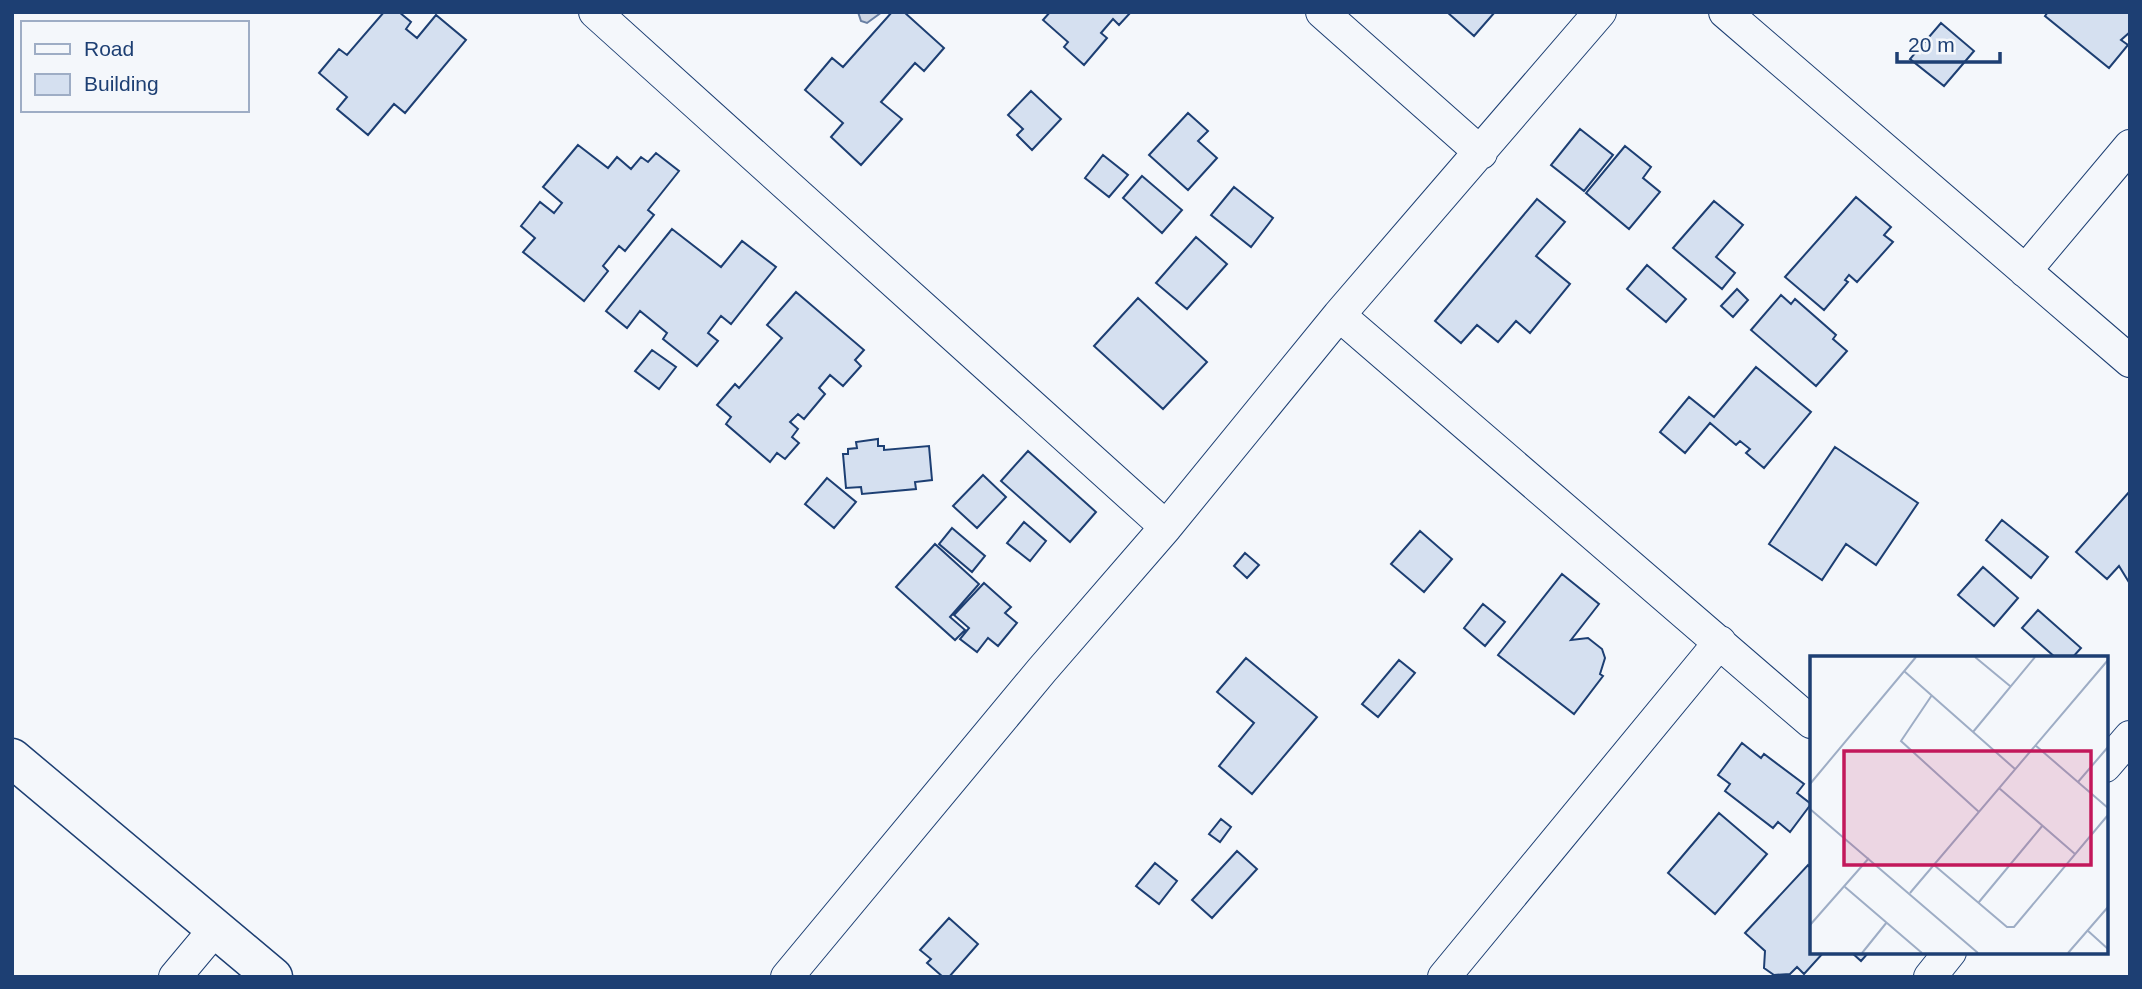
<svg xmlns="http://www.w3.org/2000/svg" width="2142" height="989" viewBox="0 0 2142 989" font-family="Helvetica,sans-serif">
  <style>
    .water { fill: #cfd7e4; stroke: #687fa3; stroke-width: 2 }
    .building { fill: #d5e0f0; stroke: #1d3f73; stroke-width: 2 }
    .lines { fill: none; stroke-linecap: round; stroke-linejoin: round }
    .street-casing { stroke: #1d3f73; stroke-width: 34 }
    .secondary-casing { stroke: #1d3f73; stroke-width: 41 }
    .street { stroke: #f4f7fb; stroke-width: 32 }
    .secondary { stroke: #f4f7fb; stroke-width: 38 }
    .inset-road { fill: none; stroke: #9eadc5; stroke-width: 2 }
    .view { fill: #c2185b; fill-opacity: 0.15; stroke: #c2185b; stroke-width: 3.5 }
    .inset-edge { fill: none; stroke: #1d3f73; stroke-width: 3.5 }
  </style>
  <rect width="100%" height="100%" fill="#f4f7fb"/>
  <!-- water -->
  <path class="water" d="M858 12H882L867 23 861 21Z"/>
  <!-- building -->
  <path class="building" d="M384 12H399L411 22 406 29 417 38 436 15 466 40 405 113 394 104 368 135 337 109 347 97 319 73 339 49 347 55Z
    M892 12H904L944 48 924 71 915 63 881 102 902 119 861 165 831 137 843 123 805 90 832 58 843 67Z
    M1050 12H1131L1119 25 1113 19 1101 33 1107 38 1084 65 1064 47 1068 42 1043 20Z
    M1447 12H1495L1474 36Z
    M2048 12H2130V32L2121 40 2128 45 2109 68 2045 16Z
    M1941 23 1974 51 1944 86 1910 59Z
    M1031 91 1061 119 1032 150 1017 135 1023 129 1008 115Z
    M1188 113 1208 131 1198 141 1217 158 1188 190 1149 155Z
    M1580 129 1613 155 1584 191 1551 165Z
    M578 145 608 168 617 157 631 169 641 157 648 162 656 153 679 171 648 210 654 215 625 251 619 246 603 266 608 271 584 301 523 252 535 238 521 226 540 202 554 213 562 203 543 187Z
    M1625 146 1651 167 1643 178 1660 192 1629 229 1586 193Z
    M1103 155 1128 175 1109 197 1085 178Z
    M1142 176 1182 210 1162 233 1123 198Z
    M1234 187 1273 218 1251 247 1211 215Z
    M1856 197 1891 227 1884 235 1893 242 1857 282 1849 275 1845 280 1848 282 1824 310 1785 277Z
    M1537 199 1565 222 1536 256 1570 284 1530 333 1516 321 1498 342 1477 325 1461 343 1435 321Z
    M1714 201 1743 225 1716 257 1735 273 1722 289 1673 248Z
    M672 229 721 267 742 241 776 267 731 324 721 316 708 333 718 341 697 366 663 339 667 333 640 311 627 328 606 311Z
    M1196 237 1227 264 1187 309 1156 283Z
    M1647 265 1686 299 1666 322 1627 289Z
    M1737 289 1748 300 1733 317 1721 306Z
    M796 292 864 350 855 360 861 366 843 386 830 375 819 388 825 394 804 419 798 414 790 422 798 429 792 437 799 443 785 459 777 453 770 462 726 424 731 417 717 405 735 384 739 388 782 338 767 325Z
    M1781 295 1791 304 1795 299 1836 335 1833 339 1847 351 1816 386 1751 330Z
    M1138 298 1207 362 1163 409 1094 346Z
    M652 350 676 367 659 389 635 371Z
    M1756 367 1811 412 1764 468 1746 453 1750 449 1740 441 1736 445 1710 423 1685 453 1660 432 1689 397 1714 417Z
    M878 439V446H884V450L929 446 932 480 915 482 916 489 862 494 861 487 846 488 843 454H848V449L857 448 856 442Z
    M1835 447 1918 503 1876 565 1846 544 1822 580 1769 544Z
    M1028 451 1096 512 1070 542 1001 481Z
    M983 475 1006 497 977 528 953 506Z
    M827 478 856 502 834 528 805 504Z
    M2130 491V584L2119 566 2107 579 2076 552Z
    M2002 520 2048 557 2031 578 1986 540Z
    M1024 522 1046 541 1030 561 1007 543Z
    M952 528 985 556 972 572 939 544Z
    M1420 531 1452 559 1424 592 1391 564Z
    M935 544 979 584 950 617 965 630 955 640 896 587Z
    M1245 553 1259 565 1247 578 1234 566Z
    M1983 567 2018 598 1994 626 1958 595Z
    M1562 574 1599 604 1571 640 1588 638 1602 649 1605 658 1600 674 1603 676 1574 714 1498 655Z
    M984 583 1011 607 1005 613 1017 623 998 646 988 638 977 652 960 639 969 628 954 615Z
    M1483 604 1505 622 1485 646 1464 628Z
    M2038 610 2081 648 2072 658H2056L2022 628Z
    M1246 658 1317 717 1252 794 1219 766 1254 723 1217 692Z
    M1399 660 1415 673 1378 717 1362 704Z
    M1742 743 1761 758 1764 754 1804 784 1797 793 1811 804 1790 832 1778 822 1773 828 1725 791 1730 784 1718 775Z
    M1719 813 1767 854 1715 914 1668 873Z
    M1221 819 1231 827 1220 842 1209 834Z
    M1237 851 1257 869 1212 918 1192 900Z
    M1155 863 1177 881 1159 904 1136 886Z
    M1808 865 1811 869V952H1824L1804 974 1797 967 1790 974 1774 975 1764 968 1765 951 1745 933Z
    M949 918 978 944 949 977H943L927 963 931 959 920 950Z
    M1851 952H1869L1861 961Z"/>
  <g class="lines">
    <!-- street casing -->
    <g class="street-casing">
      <path id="street" d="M595 12 1166 527
        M1322 12 1481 153
        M1725 12 2130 361
        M2025 271 2130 146
        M1339 315 1811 722
        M2105 766 2130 737
        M175 977 216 928
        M787 977 1042 670 1166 527 1339 315 1600 12
        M1444 977 1720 642
        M1930 977 1950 952"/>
    </g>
    <!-- secondary casing -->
    <g class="secondary-casing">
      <path id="secondary" d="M12 758 273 977"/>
    </g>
    <!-- street -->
    <use href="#street" class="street"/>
    <!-- secondary -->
    <use href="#secondary" class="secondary"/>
  </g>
  <!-- overview -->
  <g transform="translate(1810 656)">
    <rect width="298" height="298" fill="#f4f7fb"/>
    <path class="inset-road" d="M165 1 200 30M94 15 205 113M122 39 91 85 169 156M163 76 225 1M225 89 298 152M268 126 298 91M0 128 106 1M189 132 265 198M0 153 168 297M124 209 197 271H204L298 159M35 231 112 297M100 237 298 4M169 246 233 169M0 269 59 202M277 274 298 293M52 297 77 266M258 297 298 251"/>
    <path class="view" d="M34 95H281V209H34Z"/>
    <rect width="298" height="298" class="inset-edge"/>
  </g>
  <!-- border -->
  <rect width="2142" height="989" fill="none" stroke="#1d3f73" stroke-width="28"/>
  <!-- legend -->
  <rect x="21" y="21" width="228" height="91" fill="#f4f7fb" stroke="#9eadc5" stroke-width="2"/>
  <rect x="35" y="44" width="35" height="10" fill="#f4f7fb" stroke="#9eadc5" stroke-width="2"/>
  <text x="84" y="56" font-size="21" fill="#1d3f73">Road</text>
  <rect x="35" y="74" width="35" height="21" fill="#d5e0f0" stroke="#9eadc5" stroke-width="2"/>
  <text x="84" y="91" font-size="21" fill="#1d3f73">Building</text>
  <!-- scale -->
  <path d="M1897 52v10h103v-10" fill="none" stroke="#1d3f73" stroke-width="3.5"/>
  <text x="1908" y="52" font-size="21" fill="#1d3f73" stroke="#f4f7fb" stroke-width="5" paint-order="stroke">20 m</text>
</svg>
